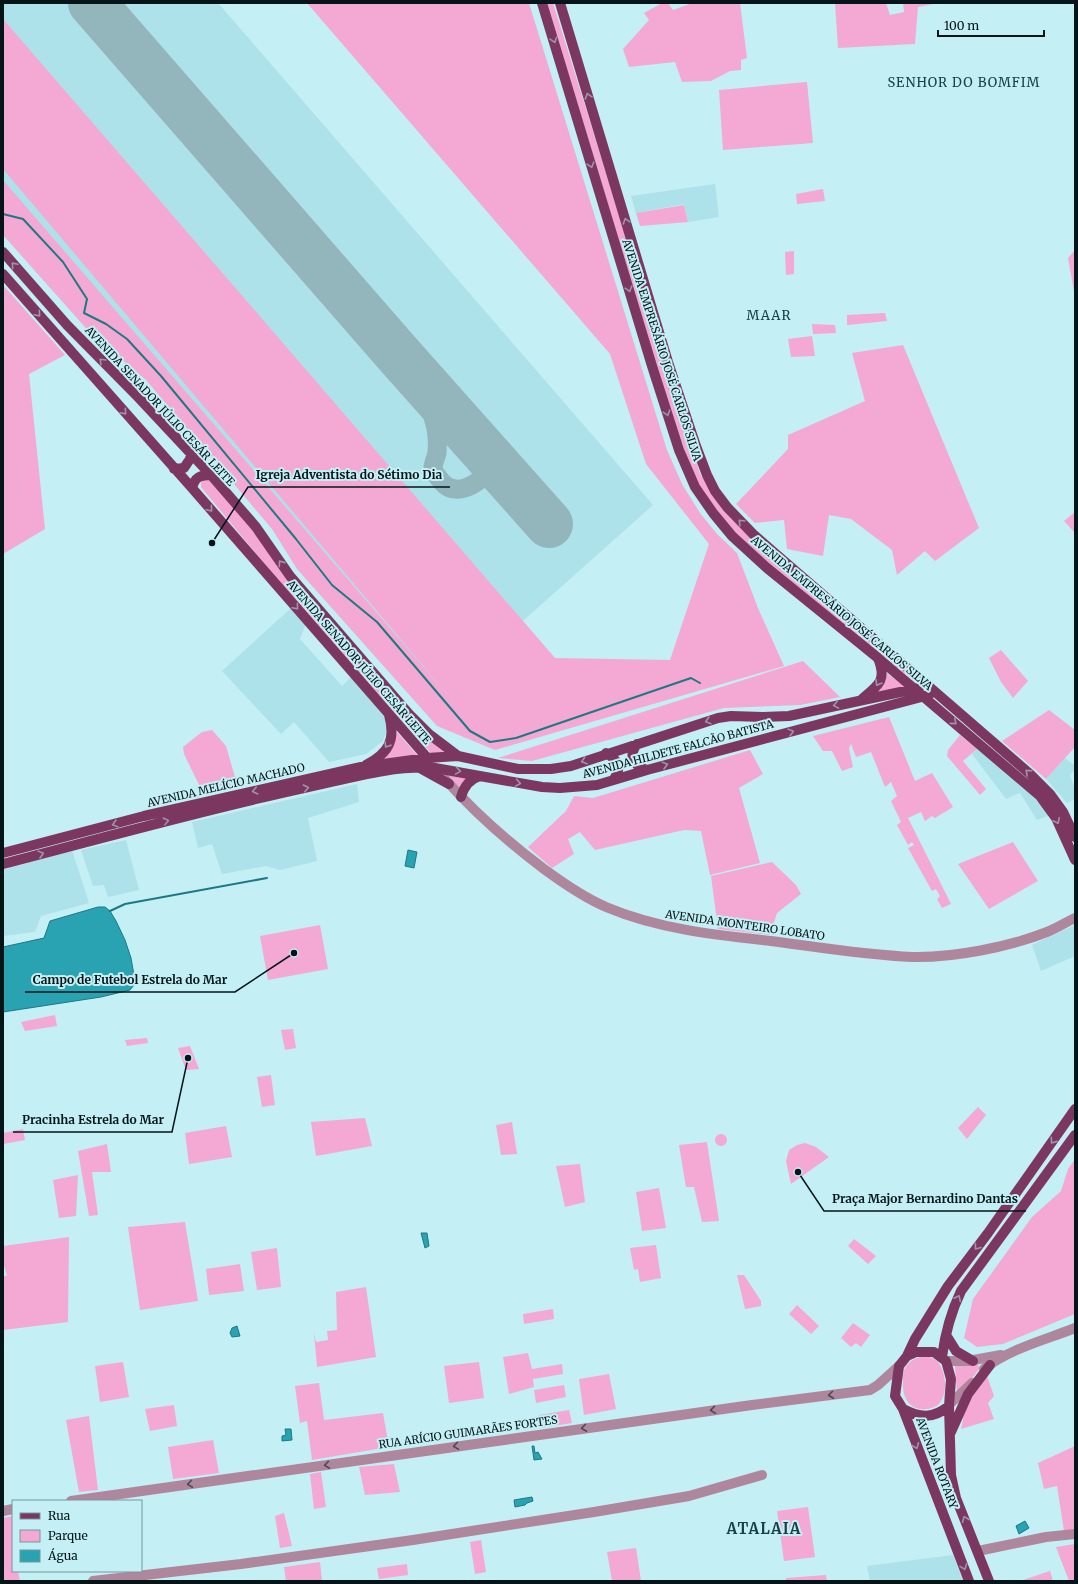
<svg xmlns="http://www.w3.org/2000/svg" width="1078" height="1584" viewBox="0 0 1078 1584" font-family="Merriweather,serif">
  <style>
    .built { fill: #ade2ea }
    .green { fill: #f4a9d4 }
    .water { fill: #29a3b2; stroke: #1e7884 }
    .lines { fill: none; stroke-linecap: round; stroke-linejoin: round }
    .stream { stroke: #1e7884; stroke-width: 2 }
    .taxiway { stroke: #92b6bc; stroke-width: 19 }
    .runway { stroke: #92b6bc; stroke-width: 48 }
    .minor { stroke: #af879d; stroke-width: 10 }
    .major { stroke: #7c3761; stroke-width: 10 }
    .oneway { stroke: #a093ab }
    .oneway2 { stroke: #514853 }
    .labels { text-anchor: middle; stroke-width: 4; stroke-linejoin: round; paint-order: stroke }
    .street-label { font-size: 11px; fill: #041417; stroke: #c3eff5 }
    .quarter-label { font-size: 13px; letter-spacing: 1px; fill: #194247; stroke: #c3eff5 }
    .district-label { font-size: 15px; font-weight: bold; letter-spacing: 1px; fill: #194247; stroke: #c3eff5 }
    .leader { fill: none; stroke: #041417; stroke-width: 1.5 }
    .callout-dot { fill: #041417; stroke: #c3eff5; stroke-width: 1.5 }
    .callout-label { font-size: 12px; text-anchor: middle; font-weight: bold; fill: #041417; stroke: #c3eff5; stroke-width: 4; stroke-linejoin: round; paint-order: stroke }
  </style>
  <rect width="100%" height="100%" fill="#c3eff5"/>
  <!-- built -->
  <path class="built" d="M3 3H218L653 505 431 703 3 208Z
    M715 184 719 217 688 222 684 204 636 213 631 196Z
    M291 608 306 623 300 639 342 686 354 674 379 708 386 720 387 730 383 741 366 754 329 762 294 722 281 734 222 671Z
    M977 749 1024 787 1050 815 1037 820 1020 793 1006 799 972 754Z
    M1065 758 1075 766V769L1070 775 1075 789V799L1067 803 1046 779Z
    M357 784 359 802 308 818 317 861 280 870 266 866 222 874 212 844 198 848 192 822Z
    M126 840 139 890 108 897 104 885 93 886 81 850Z
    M72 850 89 903 41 916 35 932 3 936V870Z
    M1075 925V956L1041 971 1032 945Z
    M953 1555 963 1581H870L867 1566Z"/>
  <!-- green -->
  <path class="green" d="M307 3H529L667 450 682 484 700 513 717 534 737 553 758 608 784 666 495 750 437 726 297 569 272 529 146 380 92 335 3 235V180L453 701 3 169V19L555 658 670 660 709 544 646 464 610 354Z
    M547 3H553L700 474 730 517 838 614 919 683 916 686 766 562 735 534 697 484 669 407Z
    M662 3H668L673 10 692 3H740L747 58 741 60V70L730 71 711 81 682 82 675 62 629 67 623 49 649 20 644 13Z
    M835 3H886L890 15 904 12 903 3H938L918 7 915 44 838 48Z
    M807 82 813 143 723 150 719 90Z
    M823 189 825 201 797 204 796 194Z
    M684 205 688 222 640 226 636 213Z
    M1075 250V297L1068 258Z
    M794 251V274L786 275 785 252Z
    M3 285 65 355 29 374 45 529 3 554Z
    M885 313 887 321 847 325V315Z
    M812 324 835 325 836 333 813 334Z
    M812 336 815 356 791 357 788 339Z
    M903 345 979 528 935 561 925 551 897 575 892 550 851 519 829 515 823 556 787 549 784 520 755 523 736 504 788 449V435L865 401 852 353Z
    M204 480H211L260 537 284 575 317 617 412 723 445 753H431L310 619 201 487V482Z
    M1075 512V533L1064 521Z
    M1001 650 1028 681 1013 698 1001 682 989 658Z
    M803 661 840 697 800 705 724 708 532 761 498 758Z
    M885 672 907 688 872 694Z
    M1049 710 1075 730V747L1046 779 1002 741Z
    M889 717 915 781 932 773 953 807 935 818 932 816 925 821 921 812 908 818 951 904 942 908 937 899 940 896 936 889 932 891 908 848 914 845 912 842 908 845 897 825 901 822 891 801 897 796 891 782 885 787 871 752 856 757 851 744 849 748 853 767 842 771 832 751H823L813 736Z
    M212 730 226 746 237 784 202 791 184 754 183 747 202 732Z
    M397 732 418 756 377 763 393 745Z
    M960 735 977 749 963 761 986 789 980 795 947 756 948 750Z
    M750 750 763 774 739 788 760 863 710 875 701 831 684 830 595 850 580 832 568 839 574 854 552 868 528 847 566 811 574 796 593 798Z
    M447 774 467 778 459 787Z
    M1013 842 1038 881 989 909 958 864Z
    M772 862 796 885 801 894 777 913 770 935 718 929 711 876Z
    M320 925 328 969 268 980 260 936Z
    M55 1015 57 1026 25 1031 21 1022Z
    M293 1029 296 1048 285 1050 281 1030Z
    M147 1038 148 1043 127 1046 125 1040Z
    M190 1046 199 1069 186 1070 178 1048Z
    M271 1075 275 1105 262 1107 257 1077Z
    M978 1107 986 1115 967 1139 958 1128Z
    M365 1118 372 1146 316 1156 311 1122Z
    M512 1122 517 1154 501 1155 496 1125Z
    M226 1126 232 1157 189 1164 185 1133Z
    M23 1129 25 1140 3 1144V1133Z
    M715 1140a6 6 0 1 1 12 0a6 6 0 1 1-12 0Z
    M707 1142 719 1221 702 1222 694 1187H686L679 1145Z
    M805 1143 816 1147 829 1157 791 1184 786 1161 789 1150 797 1145Z
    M107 1144 111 1172H92L98 1215 89 1216 78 1151Z
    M1075 1159V1314L1003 1344 977 1347 964 1338 973 1299 1032 1217 1061 1191 1068 1169Z
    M580 1164 585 1202 565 1207 556 1166Z
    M78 1175 76 1216 59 1218 53 1180Z
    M659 1188 666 1228 642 1231 636 1192Z
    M185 1222 198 1301 140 1310 128 1227Z
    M69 1237 68 1322 3 1330V1276H7L3 1262V1246Z
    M854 1239 876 1256 868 1264 848 1246Z
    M656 1245 661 1278 640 1282 638 1269 634 1270 630 1248Z
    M277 1248 281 1287 257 1290 251 1252Z
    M240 1264 244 1291 209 1295 206 1269Z
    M737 1275H744L761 1301V1306L745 1309Z
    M366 1287 376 1357 317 1367 314 1332 316 1342 328 1340 327 1331 337 1330 336 1292Z
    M797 1305 819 1326 811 1334 789 1314Z
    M553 1309 554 1319 524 1324 523 1314Z
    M853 1323 870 1335 861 1347 856 1343 851 1347 841 1338Z
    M528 1353 532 1369 562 1364 563 1374 533 1379 534 1387 509 1394 503 1357Z
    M927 1356C931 1358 936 1359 938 1362 945 1371 947 1387 943 1397 940 1405 935 1408 927 1409 909 1411 902 1397 903 1382 903 1375 903 1369 908 1364 913 1358 920 1357 927 1356Z
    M123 1362 129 1397 100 1402 95 1366Z
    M479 1362 484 1398 449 1403 444 1366Z
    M977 1364 980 1368 962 1391 957 1394 955 1365Z
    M609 1374 616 1409 584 1415 579 1379Z
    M987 1376 994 1396 988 1403 994 1419 961 1429 966 1405Z
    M319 1383 324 1420 383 1413 389 1447 312 1460 307 1421 300 1423 295 1386Z
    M564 1385 566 1397 536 1403 534 1390Z
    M174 1405 177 1426 150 1431 145 1409Z
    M569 1410 572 1423 541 1428 539 1415Z
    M89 1416 98 1490 79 1492 66 1420Z
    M213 1440 219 1473 173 1479 168 1447Z
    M1075 1446V1529L1064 1531 1057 1486 1044 1489 1038 1463Z
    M394 1464 400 1492 365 1495 359 1467Z
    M321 1472 326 1507 314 1509 310 1474Z
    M808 1507 815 1557 784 1561 777 1511Z
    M284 1513 292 1546 280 1548 275 1516Z
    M13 1516V1571H18L20 1581H3V1518Z
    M481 1540 486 1572 475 1574 470 1542Z
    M1075 1544V1581H1069L1056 1547Z
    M636 1548 641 1581H612L607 1552Z
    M320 1562 322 1581H286L284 1567Z
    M407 1564 408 1575 379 1579 377 1568Z
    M1050 1571 1053 1581H1020Z
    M826 1575 827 1581H786V1578Z"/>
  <!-- water -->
  <path class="water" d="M408 850 417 852 414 868 405 866Z
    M98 907H105L110 911 116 921 125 940 131 958 135 981 134 985 130 990 101 997 3 1012V947L44 938 50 921Z
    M421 1233H427L429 1246 425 1248Z
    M237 1326 240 1336 232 1337 230 1333 232 1328Z
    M285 1429H291L292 1440 282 1441V1436L286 1435Z
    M462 1429 469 1431 470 1435 465 1436 457 1434 456 1430Z
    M532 1446H534L535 1453 538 1452 542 1459 534 1460Z
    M532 1497 533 1501 527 1503 525 1505 515 1507 514 1500Z
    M1025 1521 1029 1528 1019 1534 1016 1526Z"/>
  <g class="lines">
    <!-- stream -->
    <path class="stream" d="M3 214 23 219 63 262 87 299 84 313 106 324 127 339 161 376 296 539 332 585 377 622 470 731 490 742 516 738 691 678 700 683
      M110 911 125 904 267 878"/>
    <!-- taxiway -->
    <path class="taxiway" d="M397 353C412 373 426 394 433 417 437 429 438 441 437 453 436 458 433 463 433 468 434 473 438 477 441 481 453 496 471 488 483 477L484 460 479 444"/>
    <!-- runway -->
    <path class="runway" d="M92 3 397 353 549 524"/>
    <!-- minor -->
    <path class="minor" d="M444 778C474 812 508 842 544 869 563 883 583 897 606 907 658 929 715 935 771 941 817 947 865 955 912 957 953 958 1009 947 1047 932 1057 928 1066 922 1075 918
      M946 1361H968L1001 1355
      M984 1369C1009 1349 1045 1340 1075 1328
      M951 1403 972 1383
      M71 1501 752 1405 870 1390 878 1385 899 1366
      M3 1511 13 1509
      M978 1551 1046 1537 1075 1534
      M93 1581 241 1564 413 1540 594 1512 689 1496 762 1475"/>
    <!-- major -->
    <path class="major" d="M542 3 652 366 679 450 695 487 713 513 732 536 767 568 878 658 1040 796 1056 818 1075 860
      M560 3 668 362 696 446 707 475 715 491 727 507 753 534 777 555 1030 774 1050 794 1063 812 1075 837
      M3 252 67 325 139 398 211 475 256 527 290 576 409 714 429 734 458 756
      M3 274 192 488 430 761
      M174 469 184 468 190 459 191 453
      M192 488C195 477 200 475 211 475
      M862 699C879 685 887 680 878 658
      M637 744C628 756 633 766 647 770
      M606 753C619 761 622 767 614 779
      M366 765C389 753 396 740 389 715
      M420 768 449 784
      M461 797C464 786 470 779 480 776
      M3 853 144 816 361 767 427 758 458 756 518 769H551L571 766 718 718 731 716 763 717 789 716 919 688
      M3 864C103 838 203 810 304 788 347 779 391 765 435 768L542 787 560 788 597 785 647 770 929 695
      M946 1335 956 1351 973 1361
      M907 1356 916 1352H934L946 1361 951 1379 949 1406 951 1475 956 1498 989 1581
      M942 1357C945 1334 951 1312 961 1291L1075 1135
      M903 1409C920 1418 933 1419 949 1406
      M951 1432 968 1394 990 1365
      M969 1581 903 1409 895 1396 899 1366 907 1356 915 1339 948 1286 988 1233 1075 1109"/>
  </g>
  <!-- one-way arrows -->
  <defs><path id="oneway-chevron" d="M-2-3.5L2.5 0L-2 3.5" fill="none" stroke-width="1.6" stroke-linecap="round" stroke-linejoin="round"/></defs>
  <g class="oneway">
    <use href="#oneway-chevron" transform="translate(554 40) rotate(73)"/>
    <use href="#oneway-chevron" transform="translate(588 96) rotate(-107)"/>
    <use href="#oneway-chevron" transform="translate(591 165) rotate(73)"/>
    <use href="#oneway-chevron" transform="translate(626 221) rotate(-107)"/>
    <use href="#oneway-chevron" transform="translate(14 265) rotate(-131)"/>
    <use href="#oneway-chevron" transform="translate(629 289) rotate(73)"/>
    <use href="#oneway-chevron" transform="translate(38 314) rotate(49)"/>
    <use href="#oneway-chevron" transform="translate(102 361) rotate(-135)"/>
    <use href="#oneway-chevron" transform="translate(124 412) rotate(49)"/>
    <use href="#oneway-chevron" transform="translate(667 413) rotate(73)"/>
    <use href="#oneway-chevron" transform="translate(210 509) rotate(50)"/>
    <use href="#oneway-chevron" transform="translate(741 522) rotate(-135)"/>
    <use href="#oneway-chevron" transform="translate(281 563) rotate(-125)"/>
    <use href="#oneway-chevron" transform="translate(296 607) rotate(49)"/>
    <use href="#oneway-chevron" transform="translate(878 683) rotate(121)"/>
    <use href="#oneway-chevron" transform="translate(836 705) rotate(170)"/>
    <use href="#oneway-chevron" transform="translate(708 721) rotate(163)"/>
    <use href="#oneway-chevron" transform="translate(954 722) rotate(40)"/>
    <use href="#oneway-chevron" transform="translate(791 732) rotate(-15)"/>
    <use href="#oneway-chevron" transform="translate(387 745) rotate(122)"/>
    <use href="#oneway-chevron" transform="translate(584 761) rotate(161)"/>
    <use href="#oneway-chevron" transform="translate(665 765) rotate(-15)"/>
    <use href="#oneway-chevron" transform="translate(458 771) rotate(9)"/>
    <use href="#oneway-chevron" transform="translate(1028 772) rotate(-138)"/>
    <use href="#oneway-chevron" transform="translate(518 783) rotate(10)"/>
    <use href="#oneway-chevron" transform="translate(306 788) rotate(-12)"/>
    <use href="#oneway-chevron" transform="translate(255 791) rotate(167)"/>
    <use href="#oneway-chevron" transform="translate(166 821) rotate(-14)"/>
    <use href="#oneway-chevron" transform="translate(1057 821) rotate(64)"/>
    <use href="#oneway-chevron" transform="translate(115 824) rotate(165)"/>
    <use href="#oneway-chevron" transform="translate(41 854) rotate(-15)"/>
    <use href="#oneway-chevron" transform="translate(1053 1141) rotate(125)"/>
    <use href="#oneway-chevron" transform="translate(977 1247) rotate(127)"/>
    <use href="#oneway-chevron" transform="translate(958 1298) rotate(-64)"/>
    <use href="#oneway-chevron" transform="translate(916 1446) rotate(68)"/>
    <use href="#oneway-chevron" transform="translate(965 1519) rotate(-112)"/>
    <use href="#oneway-chevron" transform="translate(964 1567) rotate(70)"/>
  </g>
  <g class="oneway2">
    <use href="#oneway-chevron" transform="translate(831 1395) rotate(173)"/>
    <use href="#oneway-chevron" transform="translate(713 1410) rotate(172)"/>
    <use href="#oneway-chevron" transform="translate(584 1428) rotate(172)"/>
    <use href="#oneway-chevron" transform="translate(456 1446) rotate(172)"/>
    <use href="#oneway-chevron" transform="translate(327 1465) rotate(172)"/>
    <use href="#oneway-chevron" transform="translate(190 1484) rotate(172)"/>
  </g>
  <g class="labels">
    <!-- street labels -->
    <g class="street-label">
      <text transform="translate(662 350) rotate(72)" y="4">AVENIDA EMPRESÁRIO JOSÉ CARLOS SILVA</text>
      <text transform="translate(160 406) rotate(47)" y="4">AVENIDA SENADOR JÚLIO CESÁR LEITE</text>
      <text transform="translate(842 613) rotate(40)" y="4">AVENIDA EMPRESÁRIO JOSÉ CARLOS SILVA</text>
      <text transform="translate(359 662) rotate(49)" y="4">AVENIDA SENADOR JÚLIO CESÁR LEITE</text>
      <text transform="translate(678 749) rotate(-15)" y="4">AVENIDA HILDETE FALCÃO BATISTA</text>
      <text transform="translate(226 785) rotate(-13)" y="4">AVENIDA MELÍCIO MACHADO</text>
      <text transform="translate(745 925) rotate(8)" y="4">AVENIDA MONTEIRO LOBATO</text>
      <text transform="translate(468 1432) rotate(-8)" y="4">RUA ARÍCIO GUIMARÃES FORTES</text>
      <text transform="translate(937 1463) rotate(69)" y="4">AVENIDA ROTARY</text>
    </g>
    <!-- quarter labels -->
    <g class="quarter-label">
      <text x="964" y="87">SENHOR DO BOMFIM</text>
      <text x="769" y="320">MAAR</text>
    </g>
    <!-- district labels -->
    <g class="district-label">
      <text x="764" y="1534">ATALAIA</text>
    </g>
  </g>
  <!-- callouts -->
  <path class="leader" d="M212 543L248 487H450M294 953L235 992H25M188 1058L172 1132H13M798 1172L824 1211H1026"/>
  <g class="callout-dot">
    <circle cx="212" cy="543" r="4"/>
    <circle cx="294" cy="953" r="4"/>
    <circle cx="188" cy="1058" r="4"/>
    <circle cx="798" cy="1172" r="4"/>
  </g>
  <g class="callout-label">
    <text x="349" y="479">Igreja Adventista do Sétimo Dia</text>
    <text x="130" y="984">Campo de Futebol Estrela do Mar</text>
    <text x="93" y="1124">Pracinha Estrela do Mar</text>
    <text x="925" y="1203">Praça Major Bernardino Dantas</text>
  </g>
  <!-- border -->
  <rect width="1078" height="1584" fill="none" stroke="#041417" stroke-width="8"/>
  <!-- legend -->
  <rect x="12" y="1500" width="130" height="72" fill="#c3eff5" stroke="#77979c"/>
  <rect x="20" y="1513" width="20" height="6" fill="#7c3761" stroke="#77979c"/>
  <text x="48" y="1520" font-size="12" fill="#041417">Rua</text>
  <rect x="20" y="1530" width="20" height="12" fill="#f4a9d4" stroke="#77979c"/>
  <text x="48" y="1540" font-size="12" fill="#041417">Parque</text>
  <rect x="20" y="1550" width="20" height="12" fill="#29a3b2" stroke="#77979c"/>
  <text x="48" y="1560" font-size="12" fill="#041417">Água</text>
  <!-- scale -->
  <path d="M938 30v6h106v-6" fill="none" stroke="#041417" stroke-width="2"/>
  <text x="944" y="30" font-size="12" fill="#041417" stroke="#c3eff5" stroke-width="3" paint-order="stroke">100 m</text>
</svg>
